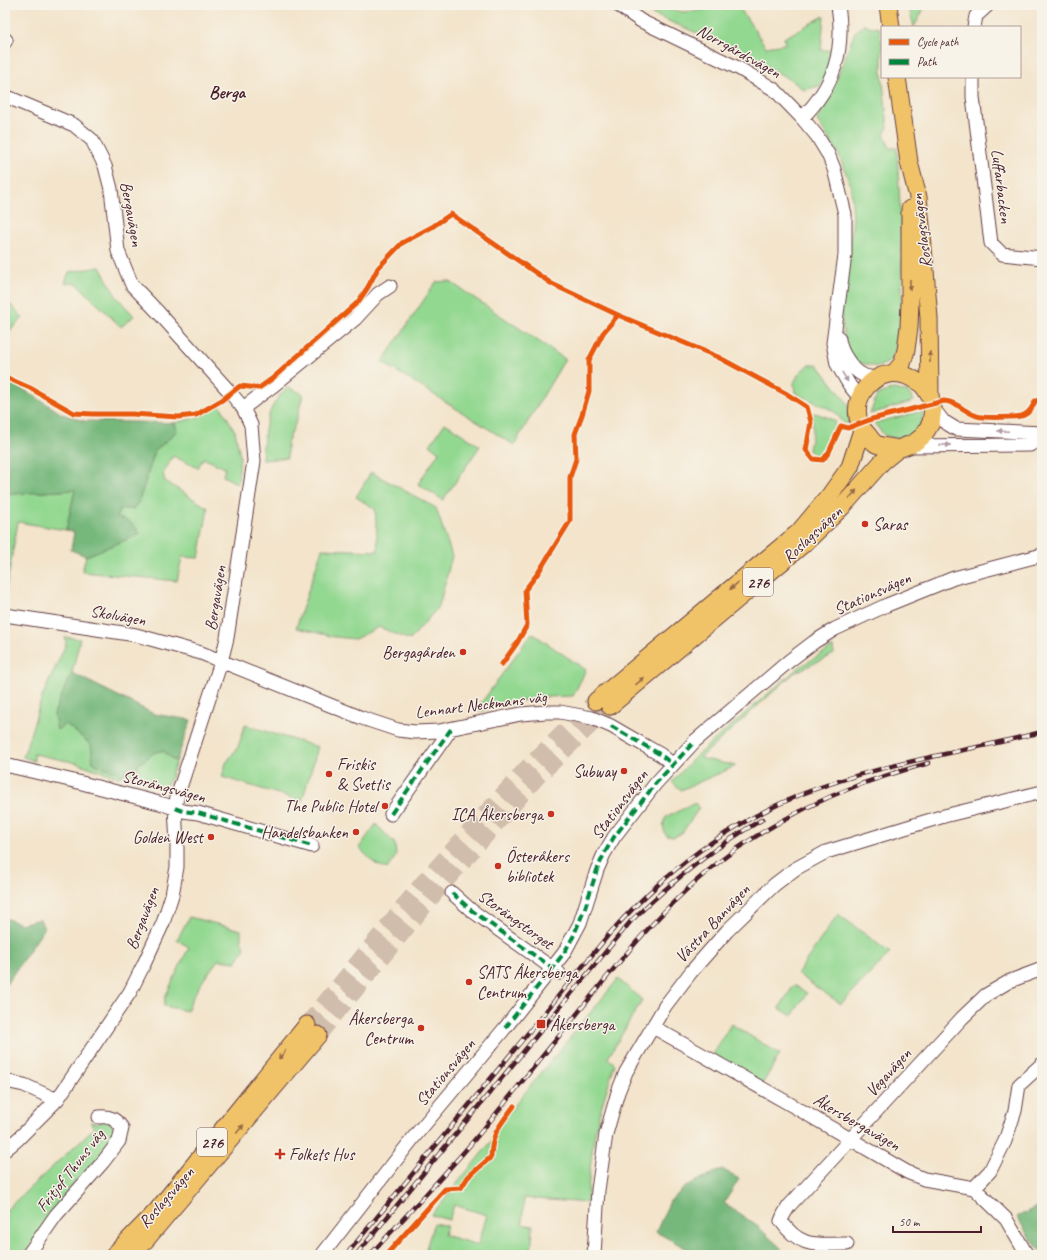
<svg xmlns="http://www.w3.org/2000/svg" width="1047" height="1260" viewBox="0 0 1047 1260" font-family="Caveat,sans-serif">
  <style>
    .green { fill: #93d891; stroke: #6e7c5e }
    .forest { fill: #76b87b; stroke: #606c53 }
    .lines { fill: none; stroke-linecap: round; stroke-linejoin: round }
    .major-tunnel { stroke: #d1bdab; stroke-width: 17; stroke-dasharray: 17 8; stroke-linecap: butt }
    .minor-casing { stroke: #633d43; stroke-width: 15 }
    .major-casing { stroke: #633d43; stroke-width: 19 }
    .minor { stroke: #fff; stroke-width: 13 }
    .major { stroke: #f1c369; stroke-width: 17 }
    .rail-casing { stroke: #4a1f2b; stroke-width: 4.5 }
    .rail { stroke: #f7f3e8; stroke-width: 3; stroke-dasharray: 9; stroke-linecap: butt }
    .quiet { stroke: #00873e; stroke-width: 4; stroke-dasharray: 8 4; stroke-linecap: butt }
    .cycleway-casing { stroke: #f7f3e8; stroke-width: 8 }
    .cycleway { stroke: #e8590c; stroke-width: 5 }
    .oneway { fill: #956947 }
    .oneway2 { fill: #ae9aa0 }
    .poi-dot { fill: #c8321e; stroke: #f7f3e8; stroke-width: 1.5 }
    .labels { text-anchor: middle; stroke-width: 3; stroke-linejoin: round; paint-order: stroke }
    .shield { fill: #f7f3e8; stroke: #7e5f64; stroke-width: 1 }
    .shield-label { font-size: 16px; font-weight: bold; fill: #4a1f2b }
    .street-label { font-size: 17px; fill: #4a1f2b; stroke: #f7f3e8 }
    .poi-label { font-size: 17px; fill: #4a1f2b; stroke: #f7f3e8; text-anchor: end }
    .neighbourhood-label { font-size: 18px; font-weight: bold; fill: #4a1f2b; stroke: #f7f3e8 }
  </style>
  <rect width="100%" height="100%" fill="#f7f3e8"/>
  <filter id="ink" filterUnits="userSpaceOnUse"><feTurbulence type="fractalNoise" baseFrequency=".025" numOctaves="2"/><feDisplacementMap in="SourceGraphic" scale="8" xChannelSelector="R" yChannelSelector="G"/><feConvolveMatrix kernelMatrix="1 2 1 2 8 2 1 2 1" color-interpolation-filters="sRGB"/></filter>
  <filter id="wash" filterUnits="userSpaceOnUse"><feTurbulence type="fractalNoise" baseFrequency=".012" numOctaves="4" result="noise"/><feDisplacementMap in="SourceGraphic" scale="16" xChannelSelector="R" yChannelSelector="G"/><feGaussianBlur stdDeviation="0.9" result="paint"/><feColorMatrix in="noise" values="0 0 0 0 0 0 0 0 0 0 0 0 0 0 0 0 0 1.4 0 .05"/><feComposite in="paint" operator="in"/></filter>
  <g filter="url(#wash)">
    <rect width="100%" height="100%" fill="#f3e4cb"/>
    <!-- green -->
    <path class="green" d="M908 5H926L914 27Z
      M656 6 683 12 736 6 739 7 766 47 785 44 784 38 824 16 821 50H833L829 73 819 86 804 90 791 80 735 49 652 14Z
      M863 25 879 28 882 46V74L888 127 884 135 890 148H897L902 246V322L897 347 889 362 878 367 857 362 845 345 841 312 853 218 851 186 838 153 817 120 829 98 855 32Z
      M100 267 116 296 134 316 121 327 77 284 65 283 69 272Z
      M449 281 565 359 514 445 382 362 436 282Z
      M5 299 23 318 5 335Z
      M808 365H818L848 404 850 416V423H844L834 411 795 393 794 383 799 373Z
      M288 387 303 394 297 419 287 443V458L262 460C264 432 265 407 288 387Z
      M893 389 908 392 914 401 870 414 877 395Z
      M220 405 235 431 240 456 238 484 223 476 225 468 203 458 198 468 173 456 163 474 165 481 208 508 199 558 182 557 177 581 82 572 86 556 140 534 130 522 117 517 120 509H133L139 501 155 451 177 431 175 423 198 417Z
      M923 411 921 425 914 434 899 439 884 435 874 423Z
      M815 413 829 418 836 422 831 437 821 454 813 455 809 450 813 428 812 414Z
      M445 423 480 446 443 500 418 484 439 452 430 445Z
      M371 472 436 508 452 556 439 606 410 640 379 627 355 639 335 637 296 628 322 549 378 551 375 509 356 497Z
      M75 490 66 530 18 522 5 595V492L12 494Z
      M532 633 586 670 573 696 545 697 514 702 480 711 479 706Z
      M65 637 80 639 72 673 59 701 54 714 57 729 66 724 92 745 93 763 119 773 118 777 77 763 34 754V761L23 757 42 697 66 644Z
      M833 647 834 654 794 673 700 758 736 766 681 790 672 782 696 756 798 668Z
      M245 725 318 747 302 801 222 777 226 763 238 747Z
      M163 751 176 762 170 780 163 788 145 784 134 774 138 765 155 752Z
      M695 803 699 808 682 833 674 837 667 836C662 829 663 825 666 817Z
      M376 824 395 844 396 856 387 869 374 863 359 848Z
      M838 914 890 953 841 1004 797 974Z
      M189 917 241 930V940L245 948 236 962 218 960C207 975 193 992 187 1011L164 1006 165 997 189 947 177 940Z
      M618 979 642 1000 608 1058 615 1064C608 1086 600 1109 595 1132 591 1156 589 1180 587 1203L524 1198 522 1224 533 1226 531 1255H424L434 1223 447 1226 444 1235 478 1245 487 1215 454 1205 449 1220 431 1215 496 1136 492 1131 514 1106Z
      M794 985 807 993 792 1016 779 1008Z
      M731 1024 780 1054 763 1083 713 1054Z
      M106 1119 118 1132 23 1255H5V1211L94 1128 90 1122 99 1123Z"/>
    <!-- forest -->
    <path class="forest" d="M5 384 12 385 28 392 62 414 84 421 175 423 177 431 155 451 139 501 133 509H120L117 517 130 522 141 534 86 556 71 550 74 532 66 530 75 490 12 494 5 492Z
      M72 673 154 714 191 720 176 762 163 751 155 752 138 765 134 774 118 777 119 773 93 763 91 745 66 724 57 730 54 714 59 701Z
      M5 918 21 924 40 919 44 929 5 986Z
      M722 1169 739 1179 724 1203 757 1226 782 1249 771 1255H690L691 1251 656 1232 670 1201 688 1185Z
      M1042 1204V1253L1028 1235 1017 1217Z"/>
  </g>
  <g filter="url(#ink)">
    <g class="lines">
      <!-- major-tunnel -->
      <path class="major-tunnel" d="M307 1025 422 884 528 767 596 701
        M318 1035 435 893 538 776 610 706"/>
      <!-- minor casing -->
      <g class="minor-casing">
        <path id="minor" d="M618 5 641 21 740 69 775 90 802 118 817 136 828 154 834 169 845 214V255L833 343 837 364 850 386 859 397
          M974 27 976 16 988 5
          M5 39 6 40 5 42
          M973 77V97L991 243 1002 254 1042 258
          M5 96 74 125 92 140 105 166 111 189 118 251 132 285 158 312 229 391 243 408 251 425 254 461 227 638 221 662 177 797 175 808 177 844V867L172 895 163 923 144 964 130 992 57 1100 18 1139 5 1150
          M802 118C835 85 845 50 838 5
          M839 339C840 351 852 370 863 375 866 377 871 377 875 378
          M243 408 274 385 355 319 378 294 390 286
          M933 408 943 421 956 429 1042 433
          M908 446 1030 445 1042 438
          M5 615 136 635 201 653 362 718 398 730 415 732 439 731 521 714 546 712H560L592 718 611 726 623 733 661 755 672 764
          M5 765 78 782 163 804 183 811 198 813 312 846
          M391 814 451 729
          M452 893 471 910 559 973
          M653 1027 788 1103 907 1172 924 1179 974 1188 1006 1219 1027 1255
          M5 1081 24 1085 57 1100
          M974 1188 990 1171 1005 1141 1015 1111 1019 1085 1042 1064
          M847 1244C816 1244 801 1249 781 1221L784 1214 789 1206 962 1018 986 995 1010 981 1042 969
          M28 1255 56 1215 103 1162 119 1141 122 1128C116 1119 110 1116 99 1117
          M322 1255 414 1137 505 1028 564 953 580 923 597 870 604 854 614 837 656 783 695 741 789 661 814 642 835 629 887 605 954 578 1042 555
          M594 1255 598 1190 606 1134 618 1092 626 1072 665 1006 691 972 727 931 774 885 795 869 826 852 944 816 1042 792"/>
      </g>
      <!-- major casing -->
      <g class="major-casing">
        <path id="major" d="M888 5 891 27
          M894 373 902 364 906 350 909 327 910 302V209
          M898 449C891 447 882 447 876 444 873 442 870 438 868 435 838 406 877 357 913 379 915 380 919 382 921 384 925 387 927 392 930 396
          M596 701 799 532 830 495 850 467 862 430
          M610 706 808 540 842 507 882 462 898 449 914 443 923 436 931 423 933 408 930 396 929 318 922 235 918 197 909 162 897 77
          M114 1255 156 1212 307 1025
          M133 1255 318 1035"/>
      </g>
      <!-- minor -->
      <use href="#minor" class="minor"/>
      <!-- major -->
      <use href="#major" class="major"/>
      <!-- rail casing -->
      <g class="rail-casing">
        <path id="rail" d="M346 1255 610 933C626 915 643 898 661 882 702 845 751 815 802 794 855 773 912 761 968 749 993 744 1017 738 1042 732
          M356 1255 631 921C671 882 714 847 763 819
          M370 1255C403 1219 438 1182 470 1145 499 1111 526 1076 555 1041 611 973 664 899 738 848 775 823 814 802 856 786 880 777 904 770 929 763"/>
      </g>
      <!-- rail -->
      <use href="#rail" class="rail"/>
      <!-- quiet -->
      <path class="quiet" d="M5 39 6 40 5 42
        M611 726 661 755 672 764
        M175 808 183 811 198 813 312 846
        M391 814 451 729
        M452 893 471 910 559 973
        M505 1028 564 953 573 937 585 908 597 870 604 854 614 837 656 783 695 741"/>
      <!-- cycleway casing -->
      <g class="cycleway-casing">
        <path id="cycleway" d="M5 377 30 388 74 413 93 414H132L178 417 196 415 222 400 240 386 259 388 273 378 358 302 368 287 378 268 402 243 432 227 451 214 552 284 618 315 718 357 787 394 807 407 811 422 806 450 813 459 823 460 829 452 841 426 848 428 872 419 944 401C956 401 966 413 977 416 982 418 1020 418 1024 415 1030 412 1032 408 1035 401L1042 400
          M502 664 517 643 527 625 525 590 538 573 570 521V477L576 459 575 434 582 415 589 391V360L603 333 618 315
          M386 1255 445 1189 461 1188 468 1177 491 1157C492 1132 500 1125 514 1106"/>
      </g>
      <!-- cycleway -->
      <use href="#cycleway" class="cycleway"/>
    </g>
    <!-- one-way arrows -->
    <defs><path id="oneway-solid" d="M-6-.8H1V-3.2L6.5 0L1 3.2V.8H-6Z"/></defs>
    <g class="oneway">
      <use href="#oneway-solid" transform="translate(910 285) rotate(90)"/>
      <use href="#oneway-solid" transform="translate(930 357) rotate(-90)"/>
      <use href="#oneway-solid" transform="translate(853 494) rotate(-48)"/>
      <use href="#oneway-solid" transform="translate(734 586) rotate(140)"/>
      <use href="#oneway-solid" transform="translate(640 681) rotate(-40)"/>
      <use href="#oneway-solid" transform="translate(282 1055) rotate(129)"/>
      <use href="#oneway-solid" transform="translate(240 1129) rotate(-50)"/>
    </g>
    <g class="oneway2">
      <use href="#oneway-solid" transform="translate(845 377) rotate(59)"/>
      <use href="#oneway-solid" transform="translate(1003 431) rotate(-178)"/>
      <use href="#oneway-solid" transform="translate(945 445)"/>
    </g>
  </g>
  <!-- markers -->
  <g class="poi-dot">
    <circle cx="865" cy="524" r="4"/>
    <circle cx="463" cy="652" r="4"/>
    <circle cx="624" cy="771" r="4"/>
    <circle cx="329" cy="774" r="4"/>
    <circle cx="385" cy="806" r="4"/>
    <circle cx="551" cy="814" r="4"/>
    <circle cx="356" cy="832" r="4"/>
    <circle cx="211" cy="837" r="4"/>
    <circle cx="498" cy="866" r="4"/>
    <circle cx="469" cy="982" r="4"/>
    <rect x="536" y="1019" width="10" height="10" rx="2"/>
    <circle cx="421" cy="1028" r="4"/>
    <path d="M278 1148h4v4h4v4h-4v4h-4v-4h-4v-4h4z"/>
  </g>
  <g class="labels">
    <!-- shield labels -->
    <g class="shield">
      <rect x="743" y="568" width="30" height="28" rx="3"/>
      <rect x="197" y="1128" width="30" height="28" rx="3"/>
    </g>
    <g class="shield-label">
      <text x="758" y="588">276</text>
      <text x="212" y="1148">276</text>
    </g>
    <!-- street labels -->
    <g class="street-label">
      <text transform="translate(739 51) rotate(29)" y="6">Norrgårdsvägen</text>
      <text transform="translate(1002 186) rotate(83)" y="6">Luffarbacken</text>
      <text transform="translate(132 214) rotate(80)" y="6">Bergavägen</text>
      <text transform="translate(921 231) rotate(-97)" y="6">Roslagsvägen</text>
      <text transform="translate(812 534) rotate(-43)" y="6">Roslagsvägen</text>
      <text transform="translate(872 593) rotate(-24)" y="6">Stationsvägen</text>
      <text transform="translate(215 598) rotate(-81)" y="6">Bergavägen</text>
      <text transform="translate(118 615) rotate(10)" y="6">Skolvägen</text>
      <text transform="translate(481 704) rotate(-7)" y="6">Lennart Neckmans väg</text>
      <text transform="translate(164 786) rotate(15)" y="6">Storängsvägen</text>
      <text transform="translate(619 804) rotate(-53)" y="6">Stationsvägen</text>
      <text transform="translate(142 918) rotate(-69)" y="6">Bergavägen</text>
      <text transform="translate(516 919) rotate(36)" y="6">Storängstorget</text>
      <text transform="translate(712 923) rotate(-47)" y="6">Västra Banvägen</text>
      <text transform="translate(445 1072) rotate(-50)" y="6">Stationsvägen</text>
      <text transform="translate(888 1072) rotate(-48)" y="6">Vegavägen</text>
      <text transform="translate(857 1122) rotate(30)" y="6">Åkersbergavägen</text>
      <text transform="translate(70 1170) rotate(-52)" y="6">Fritjof Thuns väg</text>
      <text transform="translate(166 1197) rotate(-49)" y="6">Roslagsvägen</text>
    </g>
    <!-- poi labels -->
    <g class="poi-label">
      <text x="873" y="530" text-anchor="start">Saras</text>
      <text x="455" y="658">Bergagården</text>
      <text x="337" y="770" text-anchor="start">Friskis<tspan x="337" dy="20">&amp; Svettis</tspan></text>
      <text x="616" y="777">Subway</text>
      <text x="377" y="812">The Public Hotel</text>
      <text x="543" y="820">ICA Åkersberga</text>
      <text x="348" y="838">Handelsbanken</text>
      <text x="203" y="843">Golden West</text>
      <text x="506" y="862" text-anchor="start">Österåkers<tspan x="506" dy="20">bibliotek</tspan></text>
      <text x="477" y="978" text-anchor="start">SATS Åkersberga<tspan x="477" dy="20">Centrum</tspan></text>
      <text x="413" y="1024">Åkersberga<tspan x="413" dy="20">Centrum</tspan></text>
      <text x="550" y="1030" text-anchor="start">Åkersberga</text>
      <text x="289" y="1160" text-anchor="start">Folkets Hus</text>
    </g>
    <!-- neighbourhood labels -->
    <g class="neighbourhood-label">
      <text x="227" y="98">Berga</text>
    </g>
  </g>
  <!-- margin -->
  <rect width="1047" height="1260" fill="none" stroke="#f7f3e8" stroke-width="20"/>
  <!-- legend -->
  <rect x="881" y="26" width="140" height="52" fill="#f7f3e8" stroke="#b29e9c"/>
  <rect x="889" y="39" width="20" height="6" fill="#e8590c" stroke="#b29e9c"/>
  <text x="917" y="46" font-size="12" fill="#4a1f2b">Cycle path</text>
  <rect x="889" y="59" width="20" height="6" fill="#00873e" stroke="#b29e9c"/>
  <text x="917" y="66" font-size="12" fill="#4a1f2b">Path</text>
  <!-- scale -->
  <path d="M893 1226v6h88v-6" fill="none" stroke="#4a1f2b" stroke-width="2"/>
  <text x="899" y="1226" font-size="12" fill="#4a1f2b" stroke="#f7f3e8" stroke-width="3" paint-order="stroke">50 m</text>
</svg>
